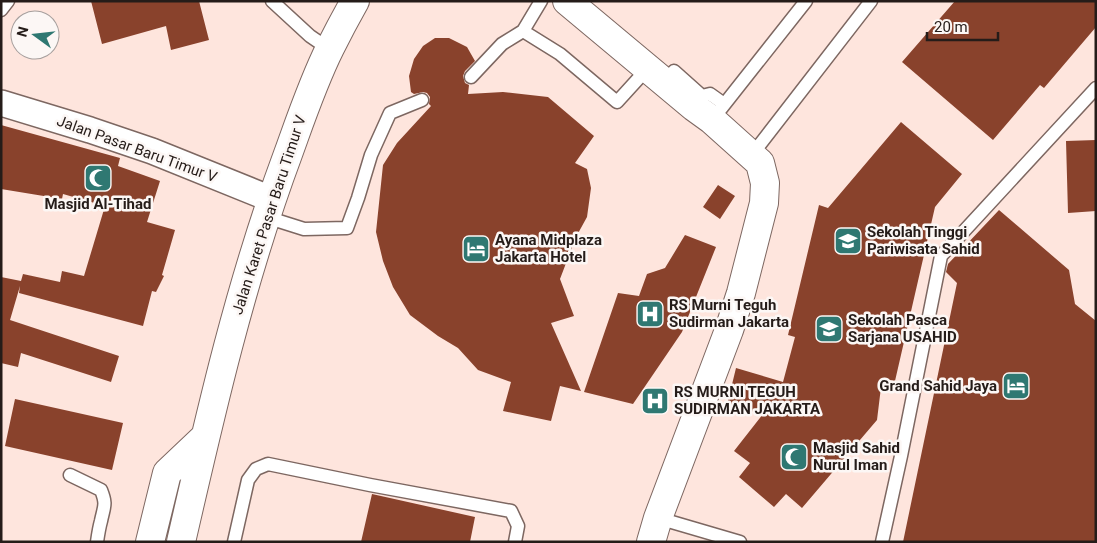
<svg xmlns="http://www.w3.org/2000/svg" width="1097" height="543" viewBox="0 0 1097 543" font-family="Roboto,sans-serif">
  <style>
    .building { fill: #89422c }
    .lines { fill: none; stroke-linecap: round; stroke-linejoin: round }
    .service-casing { stroke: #7d6761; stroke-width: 15 }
    .minor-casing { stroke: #7d6761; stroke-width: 28 }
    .tertiary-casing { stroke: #7d6761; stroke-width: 30 }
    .service { stroke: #fff; stroke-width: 12 }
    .minor { stroke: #fff; stroke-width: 25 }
    .tertiary { stroke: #fff; stroke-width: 28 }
    .labels { text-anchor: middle; stroke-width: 5; stroke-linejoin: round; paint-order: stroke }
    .street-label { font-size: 15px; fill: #251c19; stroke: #fcf7f5 }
    .poi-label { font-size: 15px; font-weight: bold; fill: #251c19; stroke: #fcf7f5; text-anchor: start }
  </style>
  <rect width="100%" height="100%" fill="#fee5dd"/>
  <!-- building -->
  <path class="building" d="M91 1H199L209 40 171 50 166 26 102 44Z
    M955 1H1096V27L1044 88 1040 85 993 140 902 62Z
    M435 38H449L467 47 475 61 465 71 463 76 465 83 469 85 468 94 503 92 548 97 594 136 575 163 587 169 591 188 587 217 576 237 560 279 574 316 551 323 581 391 560 386 551 421 503 411 511 382 478 370 458 348 438 336 410 315 393 287 383 261 376 232 383 165 397 143 431 106 429 104 430 97 427 93 423 92 414 94 411 92 409 76 414 59 423 46Z
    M901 122 962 174 935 207 895 381 882 379 877 420 802 508 786 494 774 507 739 477 750 463 734 451 763 414 727 405 736 368 783 382 795 337 788 335 819 205 828 208Z
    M1 125 120 158 118 166 160 181 147 222 175 230 162 275 164 276 156 292 152 291 143 326 19 293 20 286 10 320 119 356 111 382 21 353 18 367 1 363V277L21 281 23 274 60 282 62 271 84 276 105 206 63 194 62 199 1 189Z
    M1096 140V211L1068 213 1066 141Z
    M718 185 735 196 720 219 703 207Z
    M999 210 1069 270 1075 304 1096 321V542H903L957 283 946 272 948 264Z
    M685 235 716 247 682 332 633 404 584 392 618 293 639 296 647 274 665 268Z
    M15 399 123 423 112 470 5 446Z
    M372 494 475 517 470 542H361Z"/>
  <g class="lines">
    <!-- service casing -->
    <g class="service-casing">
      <path id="service" d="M272 1 310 36 329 49
        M1 10 8 1
        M523 31 560 54 617 102 648 68
        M674 71 702 96
        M471 77 502 44 523 31 541 1
        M694 107 702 96 710 94 724 104
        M712 120 806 1
        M751 156 871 1
        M266 217 304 229 347 228 358 198 371 155 390 113 422 100
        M70 475 101 490C107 505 104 506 101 521 99 528 98 535 97 542
        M658 518 740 542
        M234 542 248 480 256 469 268 464 370 485 511 511 518 526 515 542
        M882 542 901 456 941 256 1096 88"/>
    </g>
    <!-- minor casing -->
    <g class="minor-casing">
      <path id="minor" d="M1 103 90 130 152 151 271 199"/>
    </g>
    <!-- tertiary casing -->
    <g class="tertiary-casing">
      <path id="tertiary" d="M567 1 694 107 712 120 760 163 765 183 764 203 741 293 729 330 658 518 651 542
        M150 542 167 473 205 437
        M181 542C211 411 241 280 288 154 301 118 313 82 330 48 338 32 346 17 355 1"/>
    </g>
    <!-- service -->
    <use href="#service" class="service"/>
    <!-- minor -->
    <use href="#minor" class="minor"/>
    <!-- tertiary -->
    <use href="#tertiary" class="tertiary"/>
  </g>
  <!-- icons -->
  <defs>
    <g id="mosque-square" transform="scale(1.4375)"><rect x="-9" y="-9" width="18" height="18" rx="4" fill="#2f7872" stroke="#fcf7f5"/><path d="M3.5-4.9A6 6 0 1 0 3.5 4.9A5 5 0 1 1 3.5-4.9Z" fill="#fff"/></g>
    <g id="university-square" transform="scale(1.4375)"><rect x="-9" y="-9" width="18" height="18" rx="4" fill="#2f7872" stroke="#fcf7f5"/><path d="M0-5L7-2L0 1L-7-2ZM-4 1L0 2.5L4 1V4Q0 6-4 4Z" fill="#fff"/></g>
    <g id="hotel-square" transform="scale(1.4375)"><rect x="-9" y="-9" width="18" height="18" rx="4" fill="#2f7872" stroke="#fcf7f5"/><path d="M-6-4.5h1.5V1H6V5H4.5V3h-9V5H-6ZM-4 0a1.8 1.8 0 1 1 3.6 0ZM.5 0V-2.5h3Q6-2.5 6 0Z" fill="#fff"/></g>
    <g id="hospital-square" transform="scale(1.4375)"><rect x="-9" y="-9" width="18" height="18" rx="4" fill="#2f7872" stroke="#fcf7f5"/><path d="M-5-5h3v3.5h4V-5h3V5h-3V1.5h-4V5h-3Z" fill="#fff"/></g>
  </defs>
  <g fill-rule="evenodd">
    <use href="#mosque-square" x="98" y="178"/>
    <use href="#university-square" x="848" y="241"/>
    <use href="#hotel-square" x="476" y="249"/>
    <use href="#hospital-square" x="650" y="314"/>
    <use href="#university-square" x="829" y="329"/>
    <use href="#hotel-square" x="1016" y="386"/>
    <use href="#hospital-square" x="655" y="401"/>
    <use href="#mosque-square" x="794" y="457"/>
  </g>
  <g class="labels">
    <!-- street labels -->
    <g class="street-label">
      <text transform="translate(137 149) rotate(20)" y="5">Jalan Pasar Baru Timur V</text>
      <text transform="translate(269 215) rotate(-72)" y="5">Jalan Karet Pasar Baru Timur V</text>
    </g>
    <!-- poi labels -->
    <g class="poi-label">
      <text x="98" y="209" text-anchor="middle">Masjid Al-Tihad</text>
      <text x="867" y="237">Sekolah Tinggi<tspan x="867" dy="17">Pariwisata Sahid</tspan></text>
      <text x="495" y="245">Ayana Midplaza<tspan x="495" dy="17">Jakarta Hotel</tspan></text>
      <text x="669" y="310">RS Murni Teguh<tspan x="669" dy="17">Sudirman Jakarta</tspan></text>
      <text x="848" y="325">Sekolah Pasca<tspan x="848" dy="17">Sarjana USAHID</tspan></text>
      <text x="997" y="391" text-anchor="end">Grand Sahid Jaya</text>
      <text x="674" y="397">RS MURNI TEGUH<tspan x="674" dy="17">SUDIRMAN JAKARTA</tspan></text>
      <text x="813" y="453">Masjid Sahid<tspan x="813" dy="17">Nurul Iman</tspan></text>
    </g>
  </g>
  <!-- border -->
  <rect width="1097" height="543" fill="none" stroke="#251c19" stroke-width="5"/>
  <!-- north arrow -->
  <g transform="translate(35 35) rotate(285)"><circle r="24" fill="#fcf7f5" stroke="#a69f9d"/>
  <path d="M0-4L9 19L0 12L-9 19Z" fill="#2f7872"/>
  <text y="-8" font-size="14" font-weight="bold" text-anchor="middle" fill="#251c19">N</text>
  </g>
  <!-- scale -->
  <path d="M927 32v8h71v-8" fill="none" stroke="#251c19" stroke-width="2.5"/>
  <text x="934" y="32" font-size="15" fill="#251c19" stroke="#fcf7f5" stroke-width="4" paint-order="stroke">20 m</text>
</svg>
